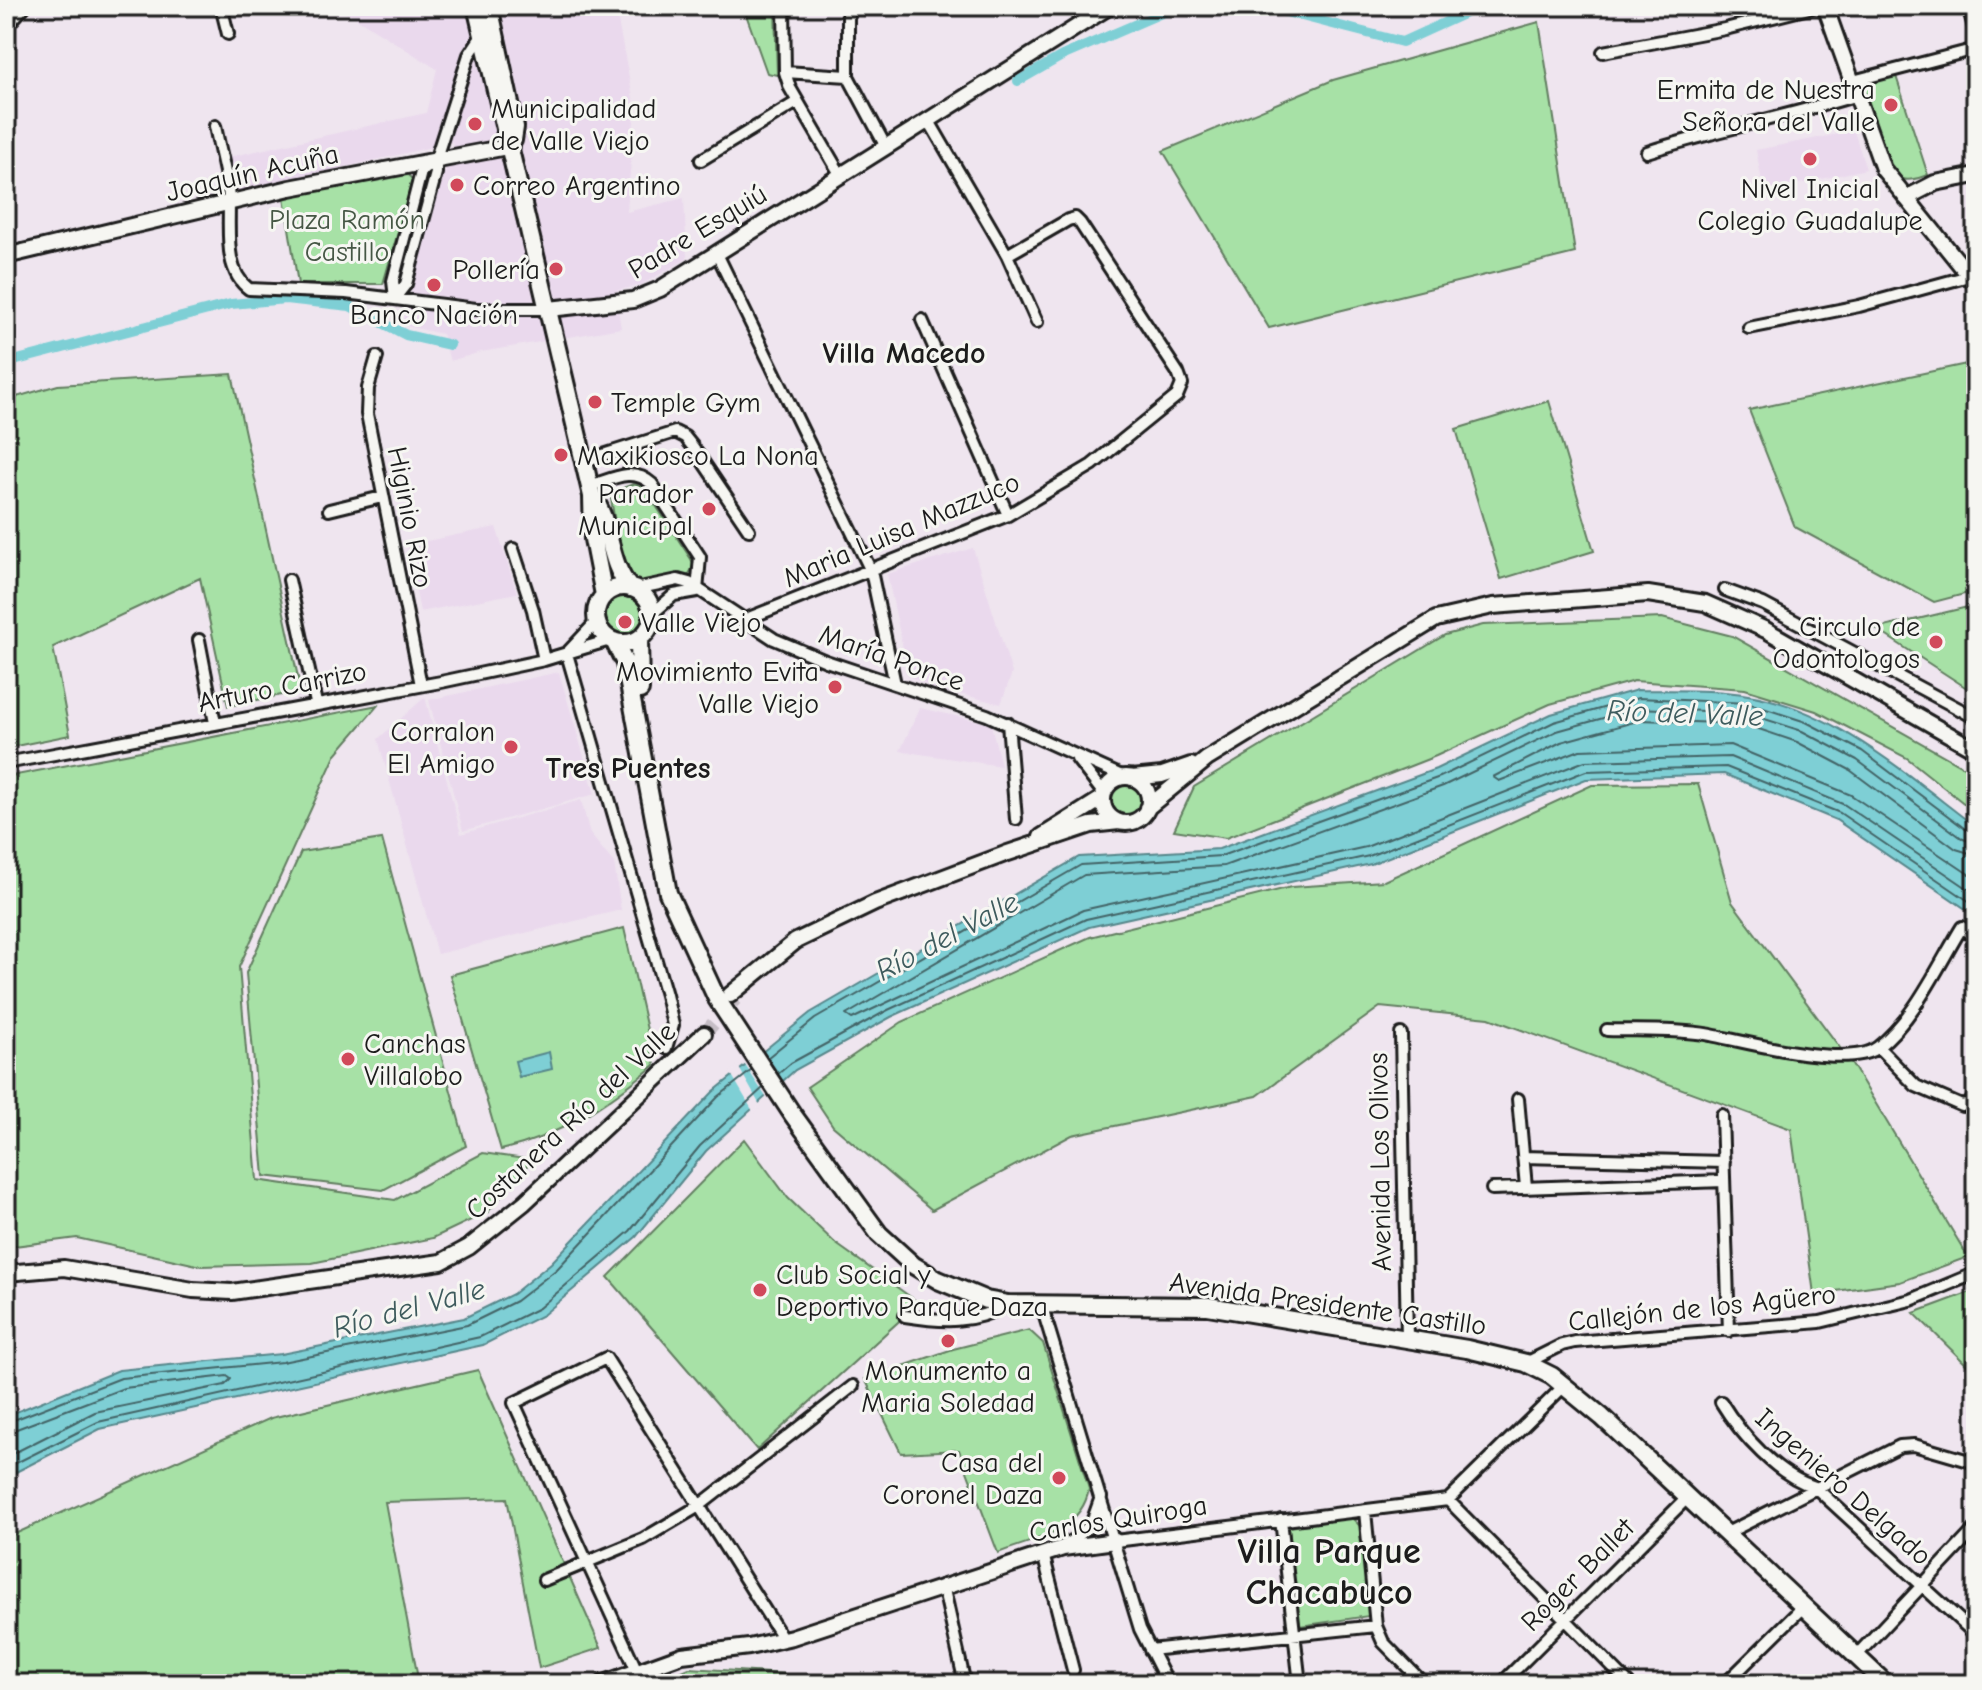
<svg xmlns="http://www.w3.org/2000/svg" width="1982" height="1690" viewBox="0 0 1982 1690" font-family="'Comic Neue',sans-serif">
  <style>
    .built { fill: #ead9ed }
    .green { fill: #a7e1a6; stroke: #627e61; stroke-width: 2 }
    .water { fill: #7ecfd5; stroke: #57878b; stroke-width: 2 }
    .pier { fill: #efe5ef }
    .lines { fill: none; stroke-linecap: round; stroke-linejoin: round }
    .shore { stroke: #436466; stroke-width: 2 }
    .canal { stroke: #7ecfd5; stroke-width: 10 }
    .secondary-tunnel { stroke: #c5bdc5; stroke-width: 14; stroke-dasharray: 14 7; stroke-linecap: butt }
    .street-casing { stroke: #1c1c1c; stroke-width: 16 }
    .secondary-casing { stroke: #1c1c1c; stroke-width: 20 }
    .primary-casing { stroke: #1c1c1c; stroke-width: 22 }
    .street { stroke: #f6f6f2; stroke-width: 10 }
    .secondary { stroke: #f6f6f2; stroke-width: 14 }
    .primary { stroke: #f6f6f2; stroke-width: 16 }
    .poi-dot { fill: #d1495b; stroke: #f6f6f2; stroke-width: 3 }
    .labels { text-anchor: middle; stroke-width: 6; stroke-linejoin: round; paint-order: stroke }
    .poi-label { font-size: 28px; fill: #1c1c1c; stroke: #f6f6f2; text-anchor: end }
    .street-label { font-size: 28px; fill: #1c1c1c; stroke: #f6f6f2 }
    .park-label { font-size: 28px; fill: #465745; stroke: #f6f6f2 }
    .neighbourhood-label { font-size: 30px; font-weight: bold; fill: #1c1c1c; stroke: #f6f6f2 }
    .water-label { font-size: 30px; font-style: italic; fill: #3e5b5d; stroke: #f6f6f2 }
    .district-label { font-size: 36px; font-weight: bold; fill: #1c1c1c; stroke: #f6f6f2 }
  </style>
  <rect width="100%" height="100%" fill="#efe5ef"/>
  <filter id="ink" filterUnits="userSpaceOnUse"><feTurbulence type="fractalNoise" baseFrequency=".0125" numOctaves="2"/><feDisplacementMap in="SourceGraphic" scale="16" xChannelSelector="R" yChannelSelector="G"/><feConvolveMatrix kernelMatrix="1 2 1 2 8 2 1 2 1" color-interpolation-filters="sRGB"/></filter>
  <g filter="url(#ink)">
    <!-- built -->
    <path class="built" d="M337 6H615L635 108 627 212 684 198 687 259 641 285 615 291 621 328 481 352 450 361 442 334 402 325 453 142 237 192 229 157 426 113 437 69Z
      M1854 131 1866 169 1764 192 1756 150Z
      M496 527 517 593 420 612 407 545Z
      M973 548 1012 673 1001 704 931 687 909 676 887 574Z
      M559 672 595 794 463 831 429 700Z
      M425 697 461 834 581 800 590 834 614 863 621 910 437 954 378 739Z
      M920 708 991 724 1001 766 900 751Z"/>
    <!-- green -->
    <path class="green" d="M743 6H775L777 75 767 73Z
      M1539 22 1575 253 1269 328 1163 151 1333 80Z
      M1896 76 1928 175C1921 177 1911 182 1903 179 1886 173 1868 111 1862 93L1867 81Z
      M406 173 413 180 383 284H298L284 197Z
      M1976 362V591L1934 602 1795 527 1749 410Z
      M232 374 301 691 228 706 200 578 53 647 70 735 6 748V400L58 385Z
      M1549 401 1594 551 1501 579 1456 429Z
      M633 484 643 486 691 559 694 565 688 576C669 577 650 588 631 583L613 539 616 528 610 493Z
      M603 615a21 21 0 1 1 42 0a21 21 0 1 1-42 0Z
      M1976 605V694L1876 629Z
      M1662 618 1732 636 1976 774V813L1907 758 1816 711 1745 689 1634 681 1550 704 1436 756 1226 838 1174 830 1194 787 1445 635 1483 625Z
      M378 705 336 754 239 967 257 1180 395 1200 483 1153 532 1160 488 1212 433 1238 312 1263 201 1266 77 1238 6 1247V777Z
      M1107 799a19 19 0 1 1 38 0a19 19 0 1 1-38 0Z
      M1698 784 1732 902 1852 1064 1968 1257 1900 1282 1814 1294 1791 1129 1489 1018 1380 1007 1257 1096 1072 1135 932 1210 833 1126 807 1087 902 1022 1090 937 1291 887 1384 881 1592 785Z
      M382 839 466 1146 383 1190 264 1176 246 973 301 852Z
      M624 928 655 1065C607 1104 561 1136 501 1150L450 975Z
      M744 1139 788 1198 835 1243 919 1303 757 1450 608 1277Z
      M1976 1290V1374L1914 1313Z
      M1029 1330 1043 1343 1089 1489C1081 1532 1034 1539 998 1553L959 1450 901 1453 865 1379 953 1349Z
      M478 1370 601 1648 539 1668 507 1498 385 1502 419 1684H6V1538L271 1418Z
      M1352 1518 1360 1526 1369 1616 1300 1626 1296 1619 1289 1527Z
      M689 1668 783 1674 806 1684H653Z"/>
    <!-- water -->
    <path class="water" d="M1637 690C1673 691 1713 689 1748 695 1835 709 1908 776 1976 827V916L1836 820 1724 774 1586 779 1371 864 1089 927 891 1017 795 1070 706 1151 636 1237 543 1315 483 1345 100 1429 6 1477V1416L119 1370 281 1354 464 1318 513 1294 551 1263 713 1092 810 1013 1079 857 1219 849 1436 769 1551 714Z
      M549 1052 552 1069 519 1077 515 1061Z"/>
    <!-- pier -->
    <path class="pier" d="M761 1047 785 1084 768 1100 743 1062Z
      M738 1066 761 1107 754 1113 730 1072Z"/>
    <g class="lines">
      <!-- shore -->
      <path class="shore" d="M1976 843 1963 839 1857 760 1802 731 1746 713 1639 708 1557 731 1443 786 1224 866 1084 875 846 1015 852 1019 1083 910 1366 847 1585 761 1730 757 1845 805 1976 894
        M1976 855 1956 849 1850 770 1797 742 1744 724 1641 720 1561 742 1493 777 1499 781 1580 750 1730 745 1851 795 1976 879
        M767 1058 815 1019 1081 865 1221 856 1440 777 1554 722 1638 698 1748 703 1806 722 1862 751 1968 831 1976 833
        M778 1074 791 1063 888 1010 1086 919 1369 856 1586 771 1726 767 1840 813 1976 906
        M6 1423 121 1378 282 1362 467 1325 516 1301 557 1269 718 1097 752 1070
        M6 1433 124 1388 227 1376 231 1379 225 1385 95 1412 6 1457
        M6 1468 98 1422 480 1337 539 1308 630 1231 700 1146 763 1088"/>
      <!-- canal -->
      <path class="canal" d="M1263 6 1402 42 1481 6
        M1018 81 1062 56 1178 6
        M6 363 231 304 286 299 350 306 406 335 450 345"/>
      <!-- secondary-tunnel -->
      <path class="secondary-tunnel" d="M704 1034 735 999"/>
      <!-- street casing -->
      <g class="street-casing">
        <path id="street" d="M221 6 228 34
          M784 6 785 72 790 88 840 174
          M848 6V76L886 147
          M6 27 25 6
          M1603 52 1725 29 1817 6
          M785 72 848 76
          M1849 82 1976 49
          M929 121 1007 255 1037 322
          M215 126C219 147 225 168 228 188 232 219 220 268 249 289L346 293 476 309H549
          M1647 152C1716 130 1785 117 1854 96
          M701 160 797 102
          M717 254 871 571 895 684
          M395 298 406 284 436 173V158L469 55 483 34
          M395 298 393 281 421 172 432 162
          M922 320 1008 515
          M1749 328 1859 306 1969 276
          M377 357 368 388 367 414 421 685
          M584 461 675 432 685 437 693 447 749 530
          M590 486C612 479 633 466 652 484L700 557 697 591
          M329 510 382 497
          M513 549 533 610 544 660
          M289 580 316 703
          M635 589 678 580 689 583 774 639 826 661 987 715 1124 777
          M1725 590 1763 604 1976 718
          M652 614 674 595 697 591
          M744 620 1008 515 1092 465 1177 396 1182 384 1178 373 1080 223 1075 218 1068 220 1007 255
          M199 640 215 723
          M568 652 597 621
          M567 654 666 995 673 1025 666 1048
          M1008 723 1016 819
          M1077 759 1104 794
          M6 763 441 682 544 660 610 640
          M1607 1030C1641 1031 1677 1029 1711 1035 1746 1042 1849 1070 1878 1047 1915 1018 1938 966 1962 927L1976 939
          M1401 1034 1407 1338
          M1878 1047 1916 1086 1962 1106 1969 1104 1976 1094
          M1518 1099 1526 1187
          M1722 1115 1729 1331
          M1523 1157 1724 1162
          M1492 1189 1724 1181
          M1042 1307 1140 1629 1168 1684
          M905 1316C943 1322 972 1324 1007 1305
          M1526 1363 1562 1345 1575 1342 1820 1322 1911 1300 1976 1273
          M1721 1402C1741 1435 1778 1476 1815 1487L1976 1635
          M1448 1500 1629 1684
          M1365 1511 1376 1626 1383 1642 1424 1684
          M1281 1520 1300 1684
          M1725 1534 1900 1446 1914 1445 1976 1463
          M1115 1541 1448 1500 1564 1386
          M1064 1547 1091 1525 1101 1497
          M1043 1554 1073 1670
          M544 1580 643 1539 699 1506 853 1386
          M943 1585 965 1684
          M1150 1650 1376 1626
          M1856 1656 1976 1528
          M637 1671 514 1403 606 1358 783 1639
          M1501 1684 1687 1498
          M1725 1684 1803 1607"/>
      </g>
      <!-- secondary casing -->
      <g class="secondary-casing">
        <path id="secondary" d="M1825 6 1883 169 1976 284
          M1970 6 1976 27
          M1906 198 1935 183 1976 175
          M6 256 290 188 512 146
          M549 309 633 300 660 289 1110 6
          M1103 800a23 23 0 1 1 46 0a23 23 0 1 1-46 0Z
          M1132 778 1162 775 1191 765
          M1147 808 1207 759 1436 619 1493 606 1648 594 1705 603 1766 630 1976 750
          M1041 837 1103 798
          M730 995 796 941 875 903 1005 854 1091 825 1119 822
          M6 1273 64 1268 193 1290 232 1292 441 1262 469 1247 524 1203 704 1034
          M602 1684 682 1655 749 1647 792 1637 1063 1548 1115 1541"/>
      </g>
      <!-- primary casing -->
      <g class="primary-casing">
        <path id="primary" d="M476 6 592 496 593 539 604 595
          M489 6 515 127 513 140
          M592 496C612 523 607 561 630 588
          M596 615a28 28 0 1 1 56 0a28 28 0 1 1-56 0Z
          M639 639 640 690
          M614 641 625 663 668 893 717 999 793 1115 879 1234 913 1265 938 1280 986 1300 1008 1304 1208 1306 1467 1349 1526 1363 1552 1376 1602 1417 1886 1684"/>
      </g>
      <!-- street -->
      <use href="#street" class="street"/>
      <!-- secondary -->
      <use href="#secondary" class="secondary"/>
      <!-- primary -->
      <use href="#primary" class="primary"/>
    </g>
  </g>
  <!-- markers -->
  <g class="poi-dot">
    <circle cx="1891" cy="105" r="8"/>
    <circle cx="475" cy="124" r="8"/>
    <circle cx="1810" cy="159" r="8"/>
    <circle cx="457" cy="185" r="8"/>
    <circle cx="556" cy="269" r="8"/>
    <circle cx="434" cy="285" r="8"/>
    <circle cx="595" cy="402" r="8"/>
    <circle cx="561" cy="455" r="8"/>
    <circle cx="709" cy="509" r="8"/>
    <circle cx="625" cy="622" r="8"/>
    <circle cx="1936" cy="642" r="8"/>
    <circle cx="835" cy="687" r="8"/>
    <circle cx="511" cy="747" r="8"/>
    <circle cx="348" cy="1059" r="8"/>
    <circle cx="760" cy="1290" r="8"/>
    <circle cx="948" cy="1341" r="8"/>
    <circle cx="1059" cy="1478" r="8"/>
  </g>
  <g class="labels">
    <!-- poi labels -->
    <g class="poi-label">
      <text x="1875" y="99">Ermita de Nuestra<tspan x="1875" dy="32">Señora del Valle</tspan></text>
      <text x="491" y="118" text-anchor="start">Municipalidad<tspan x="491" dy="32">de Valle Viejo</tspan></text>
      <text x="473" y="195" text-anchor="start">Correo Argentino</text>
      <text x="1810" y="198" text-anchor="middle">Nivel Inicial<tspan x="1810" dy="32">Colegio Guadalupe</tspan></text>
      <text x="540" y="279">Pollería</text>
      <text x="434" y="324" text-anchor="middle">Banco Nación</text>
      <text x="611" y="412" text-anchor="start">Temple Gym</text>
      <text x="577" y="465" text-anchor="start">Maxikiosco La Nona</text>
      <text x="693" y="503">Parador<tspan x="693" dy="32">Municipal</tspan></text>
      <text x="641" y="632" text-anchor="start">Valle Viejo</text>
      <text x="1920" y="636">Circulo de<tspan x="1920" dy="32">Odontologos</tspan></text>
      <text x="819" y="681">Movimiento Evita<tspan x="819" dy="32">Valle Viejo</tspan></text>
      <text x="495" y="741">Corralon<tspan x="495" dy="32">El Amigo</tspan></text>
      <text x="364" y="1053" text-anchor="start">Canchas<tspan x="364" dy="32">Villalobo</tspan></text>
      <text x="776" y="1284" text-anchor="start">Club Social y<tspan x="776" dy="32">Deportivo Parque Daza</tspan></text>
      <text x="948" y="1380" text-anchor="middle">Monumento a<tspan x="948" dy="32">Maria Soledad</tspan></text>
      <text x="1043" y="1472">Casa del<tspan x="1043" dy="32">Coronel Daza</tspan></text>
    </g>
    <!-- street labels -->
    <g class="street-label">
      <text transform="translate(252 172) rotate(-13)" y="10">Joaquín Acuña</text>
      <text transform="translate(697 231) rotate(-31)" y="10">Padre Esquiú</text>
      <text transform="translate(411 517) rotate(79)" y="10">Higinio Rizo</text>
      <text transform="translate(901 529) rotate(-23)" y="10">Maria Luisa Mazzuco</text>
      <text transform="translate(892 657) rotate(19)" y="10">María Ponce</text>
      <text transform="translate(282 686) rotate(-11)" y="10">Arturo Carrizo</text>
      <text transform="translate(570 1120) rotate(-43)" y="10">Costanera Río del Valle</text>
      <text transform="translate(1379 1162) rotate(-91)" y="10">Avenida Los Olivos</text>
      <text transform="translate(1328 1303) rotate(8)" y="10">Avenida Presidente Castillo</text>
      <text transform="translate(1702 1307) rotate(-6)" y="10">Callejón de los Agüero</text>
      <text transform="translate(1844 1486) rotate(41)" y="10">Ingeniero Delgado</text>
      <text transform="translate(1118 1518) rotate(-9)" y="10">Carlos Quiroga</text>
      <text transform="translate(1577 1574) rotate(-45)" y="10">Roger Ballet</text>
    </g>
    <!-- park labels -->
    <g class="park-label">
      <text x="347" y="229">Plaza Ramón<tspan x="347" dy="32">Castillo</tspan></text>
    </g>
    <!-- neighbourhood labels -->
    <g class="neighbourhood-label">
      <text x="904" y="363">Villa Macedo</text>
      <text x="628" y="778">Tres Puentes</text>
    </g>
    <!-- water labels -->
    <g class="water-label">
      <text transform="translate(1685 713) rotate(2)" y="10">Río del Valle</text>
      <text transform="translate(947 936) rotate(-28)" y="10">Río del Valle</text>
      <text transform="translate(409 1308) rotate(-15)" y="10">Río del Valle</text>
    </g>
    <!-- district labels -->
    <g class="district-label">
      <text x="1329" y="1563">Villa Parque<tspan x="1329" dy="41">Chacabuco</tspan></text>
    </g>
  </g>
  <!-- margin -->
  <rect width="1982" height="1690" fill="none" stroke="#f6f6f2" stroke-width="32"/>
  <rect x="16" y="16" width="1950" height="1658" fill="none" stroke="#1c1c1c" stroke-width="3" filter="url(#ink)"/>
</svg>
